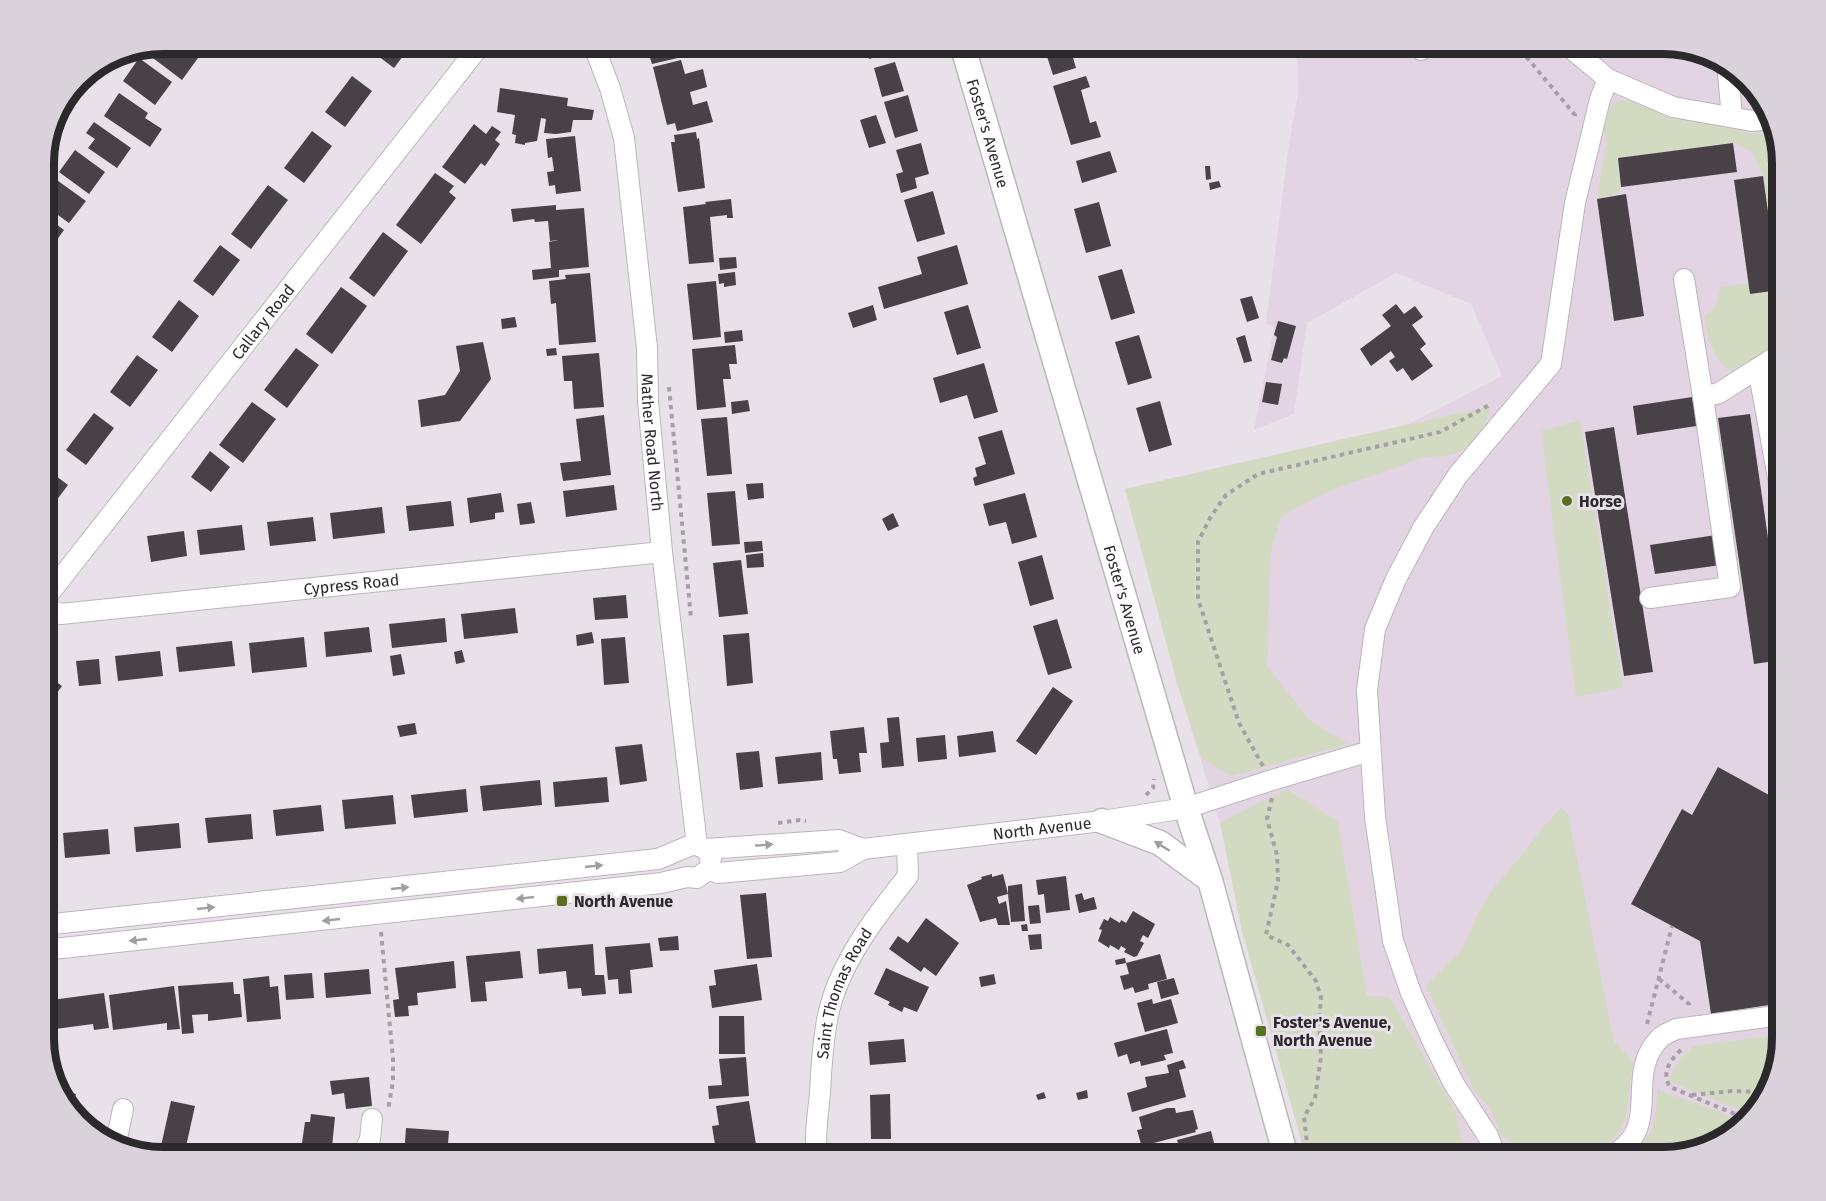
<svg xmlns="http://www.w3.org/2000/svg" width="1826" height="1201" viewBox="0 0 1826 1201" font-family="'Fira Sans',sans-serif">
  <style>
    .built { fill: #e2d4e2 }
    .green { fill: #d2dbc1 }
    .building { fill: #484148 }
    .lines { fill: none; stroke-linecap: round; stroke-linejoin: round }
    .minor-casing { stroke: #bdb5bc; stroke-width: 22 }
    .major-casing { stroke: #bdb5bc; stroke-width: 27 }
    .path { stroke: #a6a0a6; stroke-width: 4; stroke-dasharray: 4.5 4.5; stroke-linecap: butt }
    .minor { stroke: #fff; stroke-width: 20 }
    .major { stroke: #fff; stroke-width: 24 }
    .oneway { fill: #a09fa0 }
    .poi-dot { fill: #5a7020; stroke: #e9e1e9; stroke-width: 2 }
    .labels { text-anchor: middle; stroke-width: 6; stroke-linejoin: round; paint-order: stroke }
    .street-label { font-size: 16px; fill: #2c292c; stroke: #e9e1e9 }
    .poi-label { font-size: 16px; font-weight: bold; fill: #2c292c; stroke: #e9e1e9; text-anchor: start }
    .rim { fill: none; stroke: #2c292c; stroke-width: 8 }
  </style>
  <rect width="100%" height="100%" fill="#e9e1e9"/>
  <!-- built -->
  <path class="built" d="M1297 44H1663L1729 64 1767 104 1782 163V1038L1762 1104 1722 1142 1663 1157H1306L1242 931 1220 823 1177 683 1125 489 1409 424 1502 376 1471 304 1396 273 1307 323 1294 414 1254 430 1274 327 1266 323 1289 143 1298 95Z"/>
  <!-- green -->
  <path class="green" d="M1627 100 1675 117 1776 138 1782 163V342L1731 371C1713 360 1706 335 1705 315L1715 308 1721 287 1748 283 1751 294 1779 290 1763 176 1752 151 1733 143 1618 158 1620 192 1597 199 1607 141 1601 121C1609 108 1611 102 1627 100Z
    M1491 406C1487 424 1475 444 1457 453 1447 458 1432 455 1421 458 1412 460 1404 465 1395 468 1353 482 1319 493 1281 517L1270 554 1267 666 1309 720 1348 744 1232 776 1202 759 1177 683 1125 489Z
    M1580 420 1623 688 1576 697 1541 431Z
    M1287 789 1338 822 1367 996 1390 997 1456 1113 1466 1157H1306L1242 931 1220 823Z
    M1561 808 1568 814 1614 1042 1633 1061 1626 1116 1623 1126 1612 1140 1575 1157H1546L1535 1155 1502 1136 1489 1107 1476 1092 1467 1075 1426 986 1463 948 1478 913 1495 886 1523 854 1543 827Z
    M1782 1034 1762 1104 1751 1115 1669 1081 1677 1062 1694 1046Z
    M1657 1090 1719 1111 1742 1123 1722 1142 1663 1157H1629C1653 1137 1657 1121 1657 1090Z"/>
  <!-- building -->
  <path class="building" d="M163 44H178L198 58 182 80 145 52 149 46Z
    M193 44H220L210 56Z
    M381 44H412L394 68 374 53Z
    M864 44H890L892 52 869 59Z
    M1043 44H1069L1076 68 1053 75Z
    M649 45 699 44 700 47 681 52 682 57 652 64 646 45Z
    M139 58 172 82 155 105 123 81Z
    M681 60 685 74 703 69 707 87 690 92 693 105 707 101 713 122 677 131 675 123 667 125 653 67Z
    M895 62 904 91 882 97 874 68Z
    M352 76 372 91 345 127 325 112Z
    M1086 76 1090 87 1081 90 1090 123 1096 121 1101 137 1071 145 1053 86Z
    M500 88 568 98 567 106 594 110 592 120H573L571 132 556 134 544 133 546 119 541 118 537 141 525 143V145L515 143 516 135 512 134 515 115 497 112Z
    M119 93 148 113 145 118 162 129 150 147 104 116Z
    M908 95 918 131 895 138 884 102Z
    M876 115 886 143 869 148 860 120Z
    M94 122 131 148 117 168 88 148 95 139 86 133Z
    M474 124 486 134 492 126 501 132 495 140 500 144 485 166 481 163 465 184 442 167Z
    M312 131 332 146 304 183 284 168Z
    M696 132 697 139 699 138 705 188 678 192 671 142H675L674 135Z
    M575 136 581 191 556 194 555 185 549 186 547 172 554 171 552 157 548 158 546 139Z
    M921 143 929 174 915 178 917 188 901 193 896 174 903 172 896 150Z
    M1733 143 1737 172 1621 187 1618 158Z
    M75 150 105 172 89 194 59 172Z
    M1110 151 1117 172 1082 183 1076 161Z
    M1205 166H1210L1211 179 1206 180Z
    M435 173 454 186 449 192 456 198 421 244 396 225Z
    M1763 176 1779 290 1750 294 1734 180Z
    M54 178 86 201 69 223 44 205V192Z
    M1219 181 1221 187 1210 190 1209 183Z
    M268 185 288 200 251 249 231 234Z
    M933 191 945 234 917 242 904 200Z
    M1626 194 1644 316 1614 321 1597 199Z
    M731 199 733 218H727V215L710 217 714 262 689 264 683 207 706 204 705 202Z
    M1099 202 1111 246 1086 253 1074 209Z
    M556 205V210L584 208 589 267 559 270V277L533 280 532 270 551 268 549 242 558 240 550 241 548 221 535 222 534 219 513 222 511 209Z
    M44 215 64 230 49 251 44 247Z
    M383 232 408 251 374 297 349 278Z
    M220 245 240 260 213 296 193 281Z
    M957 245 968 284 884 309 878 287 922 274 917 257Z
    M736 257 737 268 720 270 719 258Z
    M1122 269 1135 313 1111 320 1098 276Z
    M735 272 736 285 724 287V283L719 284 718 274Z
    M590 273 596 342 559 345 556 303 551 304 549 281 566 279 565 275Z
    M716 281 721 337 693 340 687 284Z
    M341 287 367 306 332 354 306 334Z
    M1252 296 1259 318 1247 322 1240 299Z
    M179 300 199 316 172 352 152 337Z
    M1396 304 1404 314 1415 306 1423 317 1412 325 1426 344 1420 349 1433 366 1412 381 1403 368 1397 372 1389 361 1395 357 1391 351 1371 366 1360 349 1391 326 1382 315Z
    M873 305 877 320 853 328 848 313Z
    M968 305 981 348 957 355 944 312Z
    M515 317 517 327 502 329 501 319Z
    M1278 321 1296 326 1287 359 1284 358 1282 363 1271 360 1277 337 1274 335Z
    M742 330 743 341 725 343 724 332Z
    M1139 335 1152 378 1128 385 1115 342Z
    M1245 335 1252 361 1244 363 1236 338Z
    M483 342 491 379 460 421 421 427 418 400 445 395 460 371 456 346Z
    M735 345 737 364H729L731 379H723L726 407 697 410 692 349Z
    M296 348 319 365 287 408 264 390Z
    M556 348 557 355 547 356 546 349Z
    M599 353 604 407 574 409 572 381H564L562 356Z
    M137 355 158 370 130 407 110 392Z
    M984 363 998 412 974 419 967 395 940 403 933 378Z
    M1266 382 1282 384 1278 405 1262 402Z
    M1782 384V420L1775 421 1770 386Z
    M1699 396 1703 425 1637 435 1633 406Z
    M748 400 750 411 732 414 731 402Z
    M1160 401 1172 445 1149 452 1136 408Z
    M252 402 276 419 243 463 219 445Z
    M94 413 114 428 86 465 66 450Z
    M1750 414 1782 634V660L1754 664 1718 418Z
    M604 415 611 475 563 481 560 463 581 461 576 419Z
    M727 417 732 474 707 476 701 419Z
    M1614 427 1653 672 1624 676 1585 432Z
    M1002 430 1015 474 975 486 973 478 977 476 975 468 986 464 978 437Z
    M210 451 230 467 211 492 191 477Z
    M48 470 68 485 44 517V475Z
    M763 483 764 498 748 500 746 484Z
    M614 485 617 510 566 517 563 491Z
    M735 491 740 544 712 546 707 493Z
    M501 493 504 512 495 513V519L470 523 467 498Z
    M1025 493 1037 537 1012 544 1006 522 989 526 983 504Z
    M451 501 454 526 409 531 406 506Z
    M531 502 535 523 520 525 517 504Z
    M382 507 385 533 333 539 330 513Z
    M893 513 899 526 888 531 882 519Z
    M313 517 316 541 270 546 267 522Z
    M242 525 245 550 200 555 197 530Z
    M184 531 187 556 151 562 147 536Z
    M1716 535 1721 565 1655 574 1650 545Z
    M762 541 763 551 745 553 744 542Z
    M763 553 764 567 747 568 746 555Z
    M1042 555 1054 599 1030 606 1018 562Z
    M741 560 748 614 719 617 713 563Z
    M626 595 628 618 595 620 593 598Z
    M515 608 518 633 464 639 461 614Z
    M445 618 447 642 392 648 389 624Z
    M1057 619 1072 668 1048 675 1033 626Z
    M369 627 372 652 326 657 324 632Z
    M592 632 594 643 577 646 576 635Z
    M749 633 753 683 727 686 723 635Z
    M304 637 307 667 252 673 249 643Z
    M625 637 629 683 604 685 601 639Z
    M232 641 235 666 179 672 176 647Z
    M462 650 465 662 456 664 454 652Z
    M160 651 163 676 118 681 115 656Z
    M401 654 405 674 393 676 390 656Z
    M99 659 101 684 79 686 76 661Z
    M44 673 62 686 44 711Z
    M1053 687 1073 701 1036 755 1016 741Z
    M899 717 904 766 882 768 880 743 889 742 887 718Z
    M415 723 417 734 400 737 397 726Z
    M864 727 867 753H859L861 772 839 774 837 759H833L830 731Z
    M993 731 996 752 959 757 957 736Z
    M945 735 947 759 918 762 916 738Z
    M642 744 647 781 620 785 615 747Z
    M759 751 763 787 740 790 736 753Z
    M821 752 823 780 778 784 775 757Z
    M1718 767 1769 795 1782 789V1003L1711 1014 1700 941 1631 904 1682 809 1692 815Z
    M607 777 609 802 555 807 553 782Z
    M540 780 542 805 483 811 480 786Z
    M466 789 468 812 414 818 411 795Z
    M393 795 396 824 345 829 342 800Z
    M321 805 324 831 276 836 273 810Z
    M251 814 253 839 208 843 205 818Z
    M179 823 181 848 136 852 134 827Z
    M108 829 110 854 65 858 63 833Z
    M992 874V877L1003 874 1008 894V886L1022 884 1025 921 1011 922 1008 894 997 897 999 904 1006 901 1010 925H998L996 918 980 922 967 885 982 879 981 877Z
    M1066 876 1070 910 1046 913 1044 894 1038 895 1036 880Z
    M766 893 772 957 747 959 740 895Z
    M1082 893 1084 900 1094 897 1097 909 1079 913 1075 895Z
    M1039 905 1041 923 1030 924 1028 906Z
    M1133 911 1155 924 1148 938 1143 935 1140 941 1144 943 1137 956 1134 957 1124 952 1126 949 1121 946 1119 950 1110 945 1109 948 1098 941 1102 930 1099 929 1104 919 1108 921 1110 917 1120 923 1121 920 1126 923Z
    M926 918 959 943 936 976 924 967 921 972 889 949 898 936 908 943Z
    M1027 924 1028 931H1022L1021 925Z
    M1041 934 1042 949 1030 950 1028 935Z
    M678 936 679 950 660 951 658 938Z
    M650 943 653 967 630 970 632 993 619 994 618 979 608 980 605 947Z
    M593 944 595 975H604L606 994 582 996 581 988 568 989 566 971 539 974 537 949Z
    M520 951 523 978 485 982 487 1001 471 1002 466 956Z
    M1160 954 1167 979 1148 984 1149 989 1135 993 1133 987 1124 990 1120 976 1129 974 1126 963Z
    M1125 958 1126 963 1116 965 1115 960Z
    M454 961 456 988 417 993 418 1005 408 1006 409 1016 395 1017 393 1000 399 999 395 968Z
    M757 964 762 1000 712 1008 709 986 716 985 714 970Z
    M886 968 929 987 917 1012 904 1007 902 1012 888 1005 890 1002 874 994Z
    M369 969 371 994 326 998 324 973Z
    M312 973 314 998 286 1000 284 975Z
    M994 974 996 984 981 987 979 977Z
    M269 976 270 987 278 986 281 1019 247 1022 243 979Z
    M1174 978 1179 994 1161 999 1157 982Z
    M233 982 234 994H240L242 1017 208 1021V1014L192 1015 194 1033 182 1034 178 986Z
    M174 986 180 1029 167 1030V1023L113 1030 109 995Z
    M104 993 109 1028 94 1030 93 1024 55 1029 56 1038 44 1040V1001Z
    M1152 999 1153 1004 1171 999 1178 1023 1145 1032 1137 1003Z
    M719 1016H744L745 1054H719Z
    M1167 1029 1173 1053 1164 1055 1166 1060 1141 1066 1140 1061 1130 1064 1127 1054 1118 1057 1114 1043Z
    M904 1039 906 1062 870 1065 868 1042Z
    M746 1057 749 1096 709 1099 708 1086 722 1085 719 1059Z
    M1183 1060 1186 1068 1179 1070 1186 1097 1132 1112 1127 1093 1147 1087 1145 1077 1169 1073 1167 1065Z
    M369 1077 372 1106 346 1109 344 1093 332 1095 330 1081Z
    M57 1090 76 1094 72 1111 60 1098Z
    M1087 1090 1088 1098 1078 1100 1076 1093Z
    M1044 1092 1046 1098 1038 1100 1036 1095Z
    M890 1094 891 1139H871L870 1095Z
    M171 1101 195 1106 185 1151 161 1146Z
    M749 1101 758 1157H717L712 1126 719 1125 716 1106Z
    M1167 1108H1175L1176 1113 1193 1110 1198 1129 1195 1130 1196 1132 1146 1145 1145 1143 1141 1144 1137 1130 1142 1129 1139 1117Z
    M311 1114 335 1117 331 1157H300L305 1122H310Z
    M406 1128 449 1131 447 1157 404 1156Z
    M1211 1131 1217 1155 1210 1157H1182L1177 1140Z
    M560 1150 561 1157H548L547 1152Z
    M902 1151 903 1157H883V1154Z"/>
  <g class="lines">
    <!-- minor casing -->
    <g class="minor-casing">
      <g id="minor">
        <path id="s1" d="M593 44 610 88 624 138 647 348 648 401 662 552 697 845"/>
        <path d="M1566 44 1608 79 1673 107 1752 121 1771 119"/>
        <path d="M1421 50V44"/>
        <path d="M1727 63 1732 117"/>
        <path d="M1684 279 1703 397"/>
        <path d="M1758 368 1782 500"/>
        <path d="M1650 598 1730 587 1703 397 1719 393 1782 353"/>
        <path id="s2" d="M44 600 481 44"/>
        <path id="s3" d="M44 608 61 614 662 552"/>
        <path d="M706 849 839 840 863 849"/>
        <path id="s4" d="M709 869 718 873 840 862 863 849 1102 821 1186 808 1269 781 1370 751"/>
        <path d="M44 925 658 859 694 844 706 849 711 858 709 869 697 878 687 877 661 883 44 950"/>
        <path d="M116 1143 123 1109"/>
        <path d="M362 1157 370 1139 372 1119"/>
        <path id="s5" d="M817 1157C814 1137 818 1114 820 1093 821 1069 823 1044 827 1020 837 966 875 917 908 876L907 845"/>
        <path d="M1496 1157 1488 1136 1454 1084 1432 1040 1411 993 1393 941 1375 817 1367 690 1375 629 1396 579 1423 528 1458 475 1551 364 1575 203 1600 99 1608 79"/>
        <path d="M1609 1157C1666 1129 1622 1076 1660 1038 1664 1034 1671 1032 1676 1029L1782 1015"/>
      </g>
    </g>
    <!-- major casing -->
    <g class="major-casing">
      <g id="major">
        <path id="s6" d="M962 44 1186 808 1210 880 1286 1157"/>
        <path d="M1102 821 1160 843 1210 880"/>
      </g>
    </g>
    <!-- path -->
    <path class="path" d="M1524 44 1519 48 1575 115 1574 119
      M669 387 691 618
      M1263 766 1239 723 1198 599V542L1210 518 1226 495 1258 474 1440 432 1491 404
      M1146 795 1153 788 1154 779
      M1272 798 1267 819 1277 855 1278 881 1266 935 1288 945 1316 981 1321 998 1319 1021 1321 1057 1315 1098 1304 1117 1307 1143 1312 1152 1319 1157
      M778 823 800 820 806 821
      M381 932 393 1059V1081L388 1110
      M1659 979 1689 1004 1690 1009
      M1647 1024 1672 926
      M1681 1050C1670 1060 1661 1073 1670 1087L1747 1119
      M1692 1095 1732 1091 1766 1092"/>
    <!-- minor -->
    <use href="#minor" class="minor"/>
    <!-- major -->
    <use href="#major" class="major"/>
  </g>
  <!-- one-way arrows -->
  <defs><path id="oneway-solid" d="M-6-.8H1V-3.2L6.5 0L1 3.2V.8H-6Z" transform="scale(1.5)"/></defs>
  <g class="oneway">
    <use href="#oneway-solid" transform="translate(764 845) rotate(-4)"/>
    <use href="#oneway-solid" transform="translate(1162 846) rotate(-148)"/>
    <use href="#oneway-solid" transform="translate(594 866) rotate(-6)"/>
    <use href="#oneway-solid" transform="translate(400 888) rotate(-6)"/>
    <use href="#oneway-solid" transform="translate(525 898) rotate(174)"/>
    <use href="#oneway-solid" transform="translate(206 908) rotate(-6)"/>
    <use href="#oneway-solid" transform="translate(331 920) rotate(174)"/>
    <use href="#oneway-solid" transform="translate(138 940) rotate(174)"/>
  </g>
  <!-- markers -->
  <g class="poi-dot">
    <circle cx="1567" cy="501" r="6"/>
    <rect x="556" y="895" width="12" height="12" rx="3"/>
    <rect x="1255" y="1025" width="12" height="12" rx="3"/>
  </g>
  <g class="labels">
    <!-- street labels -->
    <g class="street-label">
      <text dy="6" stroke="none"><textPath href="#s6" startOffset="93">Foster's Avenue</textPath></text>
      <text dy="6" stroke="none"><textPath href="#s2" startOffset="354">Callary Road</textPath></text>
      <text dy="6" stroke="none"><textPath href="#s1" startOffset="405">Mather Road North</textPath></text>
      <text dy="6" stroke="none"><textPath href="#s3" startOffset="310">Cypress Road</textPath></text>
      <text dy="6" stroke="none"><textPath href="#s6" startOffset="579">Foster's Avenue</textPath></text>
      <text dy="6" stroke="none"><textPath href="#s4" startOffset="339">North Avenue</textPath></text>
      <text dy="6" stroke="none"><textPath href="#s5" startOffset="168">Saint Thomas Road</textPath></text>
    </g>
    <!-- poi labels -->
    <g class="poi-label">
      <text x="1579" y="507">Horse</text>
      <text x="574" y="907">North Avenue</text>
      <text x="1273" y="1028">Foster's Avenue,<tspan x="1273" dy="18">North Avenue</tspan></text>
    </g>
  </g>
  <!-- crop -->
  <path d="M0 0H1826V1201H0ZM163 54H1663A109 109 0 0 1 1772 163V1038A109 109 0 0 1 1663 1147H163A109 109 0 0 1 54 1038V163A109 109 0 0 1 163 54Z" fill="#dad2da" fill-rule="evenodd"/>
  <path class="rim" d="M163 54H1663A109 109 0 0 1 1772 163V1038A109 109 0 0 1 1663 1147H163A109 109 0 0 1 54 1038V163A109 109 0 0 1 163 54Z"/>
</svg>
